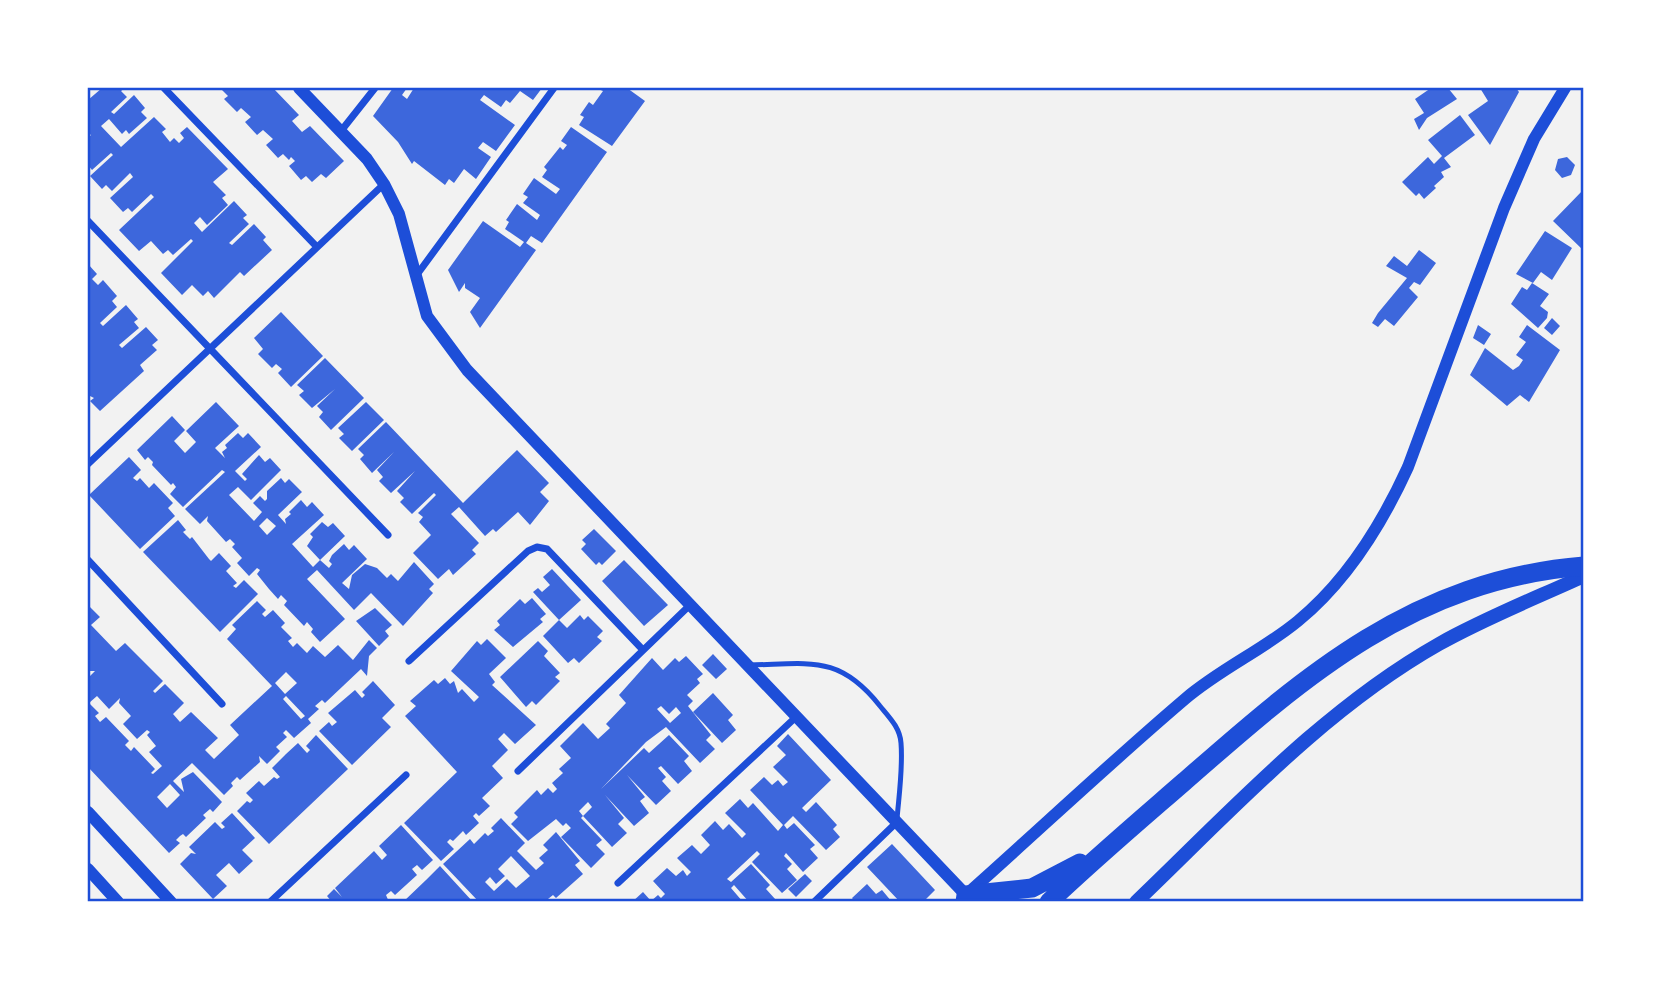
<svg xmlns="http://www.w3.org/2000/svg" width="1671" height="989" viewBox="0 0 1671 989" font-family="Signika,sans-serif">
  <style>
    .building { fill: #3d67dc; fill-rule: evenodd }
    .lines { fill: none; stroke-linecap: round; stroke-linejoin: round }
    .service { stroke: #1d4ed8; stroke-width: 5 }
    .minor { stroke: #1d4ed8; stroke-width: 7 }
    .tertiary { stroke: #1d4ed8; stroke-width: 12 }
    .secondary { stroke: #1d4ed8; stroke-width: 14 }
    .trunk { stroke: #1d4ed8; stroke-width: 19 }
    .neatline { fill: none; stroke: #1d4ed8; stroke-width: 2.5 }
  </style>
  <rect width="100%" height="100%" fill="#f2f2f2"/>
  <!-- building -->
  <path class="building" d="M102 88H125L121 91 127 97 111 112 114 114 134 95 145 108 141 112 147 118 129 134 126 130 122 134 109 119 101 126 121 147 154 117 166 129 162 132 170 142 174 138 179 143 184 138 180 133 187 127 228 169 213 182 226 195 222 198 228 205 207 225 200 217 194 223 202 232 234 201 247 215 243 218 249 224 229 243 232 245 254 224 266 237 263 240 272 250 244 276 240 272 214 298 208 291 203 296 192 285 182 295 161 273 193 241 191 239 173 255 168 250 163 254 151 241 139 251 119 230 154 197 151 194 132 212 128 208 123 212 110 198 133 177 130 173 112 191 106 185 102 189 90 176 113 155 111 153 92 170 88 165V138L91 135 88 133V100Z
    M220 88H273L299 115 292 121 302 132 310 126 344 161 326 178 321 174 312 182 306 176 301 180 289 166 295 161 291 157 289 160 283 154 278 158 266 145 273 139 263 130 257 135 245 122 251 117 241 108 237 112 224 99 228 96Z
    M393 88H407L402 95 407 99 414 88H542L533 100 520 91 510 103 506 100 501 107 484 95 480 100 515 125 496 151 483 142 478 148 491 157 476 179 464 169 454 183 449 179 445 185 414 161 412 164 398 142 373 116Z
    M596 88H627L645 101 612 146 579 125 584 117 580 115 589 102 593 105 603 91Z
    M1431 88H1448L1457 99 1427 118 1419 130 1414 119 1424 113 1415 99Z
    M1480 88H1516L1519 92 1490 145 1468 115 1488 101Z
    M1460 115 1475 135 1444 158 1451 167 1441 172 1444 177 1434 186 1436 188 1424 199 1419 193 1416 196 1402 182 1428 157 1434 164 1442 156 1428 140Z
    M571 127 607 152 542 243 531 236 526 243 536 250 480 328 470 312 480 298 465 288V283L459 292 448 270 483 221 520 247 524 242 505 229 509 222 506 220 517 204 537 220 540 215 523 203 528 197 523 194 534 178 556 194 560 189 542 177 547 170 544 167 560 147 563 150 567 145 561 141Z
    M1567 157 1575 165 1571 175 1562 178 1555 170 1558 159Z
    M1583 190V250L1553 221Z
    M1545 231 1572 248 1552 280 1541 272 1533 283 1516 274Z
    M1419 250 1436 263 1420 285 1414 282 1409 288 1418 297 1394 326 1385 319 1378 327 1372 323 1378 313 1407 278 1386 266 1394 256 1407 266Z
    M88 264 97 274 92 279 98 285 103 280 117 296 112 301 117 307 100 323 103 326 126 305 138 319 134 322 139 328 119 345 122 348 146 327 158 340 152 345 157 350 140 365 144 371 100 411 90 401 94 398 88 395Z
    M1532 283 1549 294 1540 306 1548 312 1547 318 1538 328 1511 304 1522 287 1527 290Z
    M281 312 323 356 291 387 278 373 282 369 276 364 272 368 258 354 263 349 254 338Z
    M1552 318 1560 326 1552 335 1544 328Z
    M1478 325 1491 334 1484 345 1473 338Z
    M1527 325 1560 350 1529 402 1520 395 1507 406 1470 375 1485 348 1513 370 1519 366 1523 360 1516 355 1526 342 1519 337Z
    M325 358 364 398 331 430 319 417 323 412 317 406 335 389 312 408 299 395 304 391 297 385Z
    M216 402 239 426 215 448 225 458 222 452 227 448 225 445 238 433 243 438 248 433 261 447 235 471 245 481 247 479 242 474 259 455 265 462 270 458 281 470 251 500 238 487 229 495 254 521 262 512 253 503 260 496 265 501 267 499V491L281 478 285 483 289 479 302 492 278 515 286 524 285 519 291 514 289 512 301 500 307 507 312 502 324 515 292 544 313 567 320 560 329 568 332 564 329 561 332 555 344 544 349 550 354 545 367 559 342 583 349 589 352 575 365 564 377 568 387 578 391 574 398 581 414 562 434 584 429 589 433 593 403 626 371 593 354 610 317 570 307 579 345 619 320 642 311 632 313 629 307 622 304 626 284 605 287 601 281 595 278 599 269 589 257 574 260 570 257 568 249 576 237 563 242 558 232 547 235 544 230 539 226 542 207 521 208 516 200 524 185 509 225 472 222 470 183 507 170 494 176 487 173 483 171 485 152 465 153 462 148 457 145 460 137 450 172 416 185 430 174 441 185 453 196 442 186 431ZM267 518 276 526 267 535 259 526Z
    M366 402 384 420 352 451 339 438 344 434 338 428Z
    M386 422 463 503 517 450 549 483 540 492 549 501 530 525 518 512 496 532 493 529 485 536 459 507 451 514 479 543 472 550 476 554 453 575 449 569 438 579 413 553 431 535 419 522 423 517 418 513 436 495 434 493 412 514 400 502 404 498 397 491 415 471 391 493 379 481 383 477 377 470 394 452 372 473 360 459 364 455 358 449Z
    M129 457 141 470 133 478 137 481 140 478 149 488 154 483 173 503 168 508 175 516 140 549 89 495Z
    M178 520 186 530 183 532 190 539 192 537 209 559 211 561 219 553 231 566 226 571 237 583 233 586 236 588 244 580 258 594 220 632 143 552Z
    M322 522 328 527 333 523 345 536 320 560 307 546 313 537 310 534Z
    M594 529 616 551 602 565 599 562 596 565 581 549 586 544 582 540Z
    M624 560 668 605 644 626 602 581Z
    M552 569 581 600 559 620 567 628 580 615 584 620 588 616 603 631 597 637 602 641 579 663 574 658 568 663 543 636 559 620 533 592 538 588 542 592 550 585 543 577Z
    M532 598 546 614 540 619 543 622 513 647 494 630 500 625 497 621 520 599 525 604Z
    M257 601 266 610 262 614 265 617 273 610 285 623 281 627 292 638 288 641 293 647 297 643 307 653 313 646 325 657 338 645 353 660 369 640 377 648 369 656 367 676 361 669 325 703 322 700 315 706 319 709 308 719 311 723 294 738 286 730 283 733 287 737 276 747 280 751 267 764 259 756 260 762 240 780 237 777 231 783 233 786 224 795 192 763 173 781 184 792 181 779 193 772 222 802 213 812 210 809 203 815 206 818 186 837 183 834 180 836 176 840 180 843 169 853 88 767V678L95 671H88V605L100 617 91 625 116 651 125 643 163 681 153 691 155 693 165 684 184 703 173 714 180 722 191 712 218 738 205 750 214 759 239 735 230 725 272 686 227 639 236 629 232 625ZM286 672 297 683 285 694 275 683ZM97 696 109 709 120 698 119 703 131 716 123 724 137 739 147 730 150 732 147 735 156 746 149 752 162 766 153 774 151 773 155 769 134 747 131 751 125 745 129 741 106 717 100 722 95 716 99 713 89 703ZM286 696 305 716 301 719 283 699ZM170 784 180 795 167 808 157 797Z
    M375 608 392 625 385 631 389 636 379 646 356 621Z
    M487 639 506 658 489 674 495 682 492 685 536 725 515 744 504 733 498 739 508 750 492 766 503 778 482 798 490 806 479 816 476 813 473 816 479 823 466 835 463 831 453 841 450 839 447 842 454 849 441 861 404 823 457 772 405 716 416 706 410 701 434 680 438 684 445 678 450 684 454 681 458 693 462 689 474 702 479 697 451 671 477 641 481 645Z
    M538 641 548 651 544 656 560 673 555 677 560 681 536 705 532 701 526 707 500 677Z
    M713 654 727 669 716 679 702 665Z
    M686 656 703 674 697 679 700 683 687 695 693 701 688 706 711 735 706 740 715 749 700 763 666 727 646 742 601 789 644 748 649 753 669 735 689 756 684 761 692 771 678 784 661 766 658 768 666 777 662 781 671 791 656 805 627 775 645 797 640 801 649 813 634 826 605 795 624 818 618 824 627 833 612 847 583 816 592 807 588 802 579 811 583 816 581 818 602 840 596 845 605 854 591 868 561 837 571 828 566 823 563 826 556 819 528 841 511 824 518 817 514 813 537 790 541 795 548 788 553 793 557 789 552 783 563 773 559 769 571 758 560 746 583 723 598 739 610 728 606 724 626 703 619 695 652 658 663 670 675 658 679 662ZM661 706 669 714 676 707 681 713 670 723 657 709Z
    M373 681 395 705 382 718 391 727 352 765 319 731 329 722 332 726 337 722 328 713 355 690 362 698 365 695 362 692Z
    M713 693 733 715 728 720 736 730 722 743 693 712Z
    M788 734 831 780 802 808 806 812 816 802 837 825 833 829 840 837 826 850 793 816 784 825 787 829 794 823 815 845 810 849 818 858 803 872 786 853 784 856 792 864 787 869 797 880 782 893 752 862 760 854 757 851 727 879 731 882 751 864 770 885 766 889 776 900 774 902H749L734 885 731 888 743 902 705 899 703 902H632L643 892 651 901 658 895 661 898 665 894 653 881 667 868 676 876 683 870 687 876 691 872 677 858 692 845 701 854 710 845 701 835 715 821 723 830 729 824 742 838 746 834 725 813 740 799 748 808 753 803 778 831 783 825 750 790 764 777 772 785 778 780 783 786 788 782 773 767 786 755 777 746Z
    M316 735 348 769 269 844 237 811 247 801 250 803 253 800 246 793 259 781 264 786 274 777 277 779 280 777 272 768 286 754 298 743 307 753 310 750 306 746Z
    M232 813 255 838 242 850 253 861 239 874 229 863 216 875 227 886 213 899 180 864 191 853 196 854 189 847 215 822 222 829 225 827 221 823Z
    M501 818 525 843 517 851 536 870 544 863 539 858 548 850 543 845 556 832 580 861 575 865 583 874 556 898 553 895 548 899 550 902H479L443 864 470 839 474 844 485 833 488 836 494 831 491 828ZM511 856 530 876 516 888 507 879 494 891 485 882 490 877 496 884 505 876 498 869Z
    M401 825 433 860 422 870 417 865 412 869 417 875 395 895 391 891 386 895 389 902H332L327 896 334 889 342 897 335 888 374 851 382 860 387 855 379 846Z
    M892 844 935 890 923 902H900L867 867Z
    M440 866 473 902H403L426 880Z
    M805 874 812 881 796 897 788 889Z
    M867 884 876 894 882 890 892 902H855L852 898Z"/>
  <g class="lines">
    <!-- service -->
    <path class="service" d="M749 665C810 664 839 654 880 706 890 718 900 728 901 743 903 768 899 795 897 819"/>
    <!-- minor -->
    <path class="minor" d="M164 88 317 247
      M341 131 375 88
      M88 221 388 535
      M416 276 554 88
      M88 464 384 184
      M88 560 222 704
      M409 661 528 551 537 547 547 549 643 650
      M518 771 690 605
      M618 883 796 717
      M270 902 406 775
      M814 902 897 822"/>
    <!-- tertiary -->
    <path class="tertiary" d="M299 88 367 159 384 184 399 214 427 316 467 370 966 895
      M88 812 171 902
      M88 869 118 902
      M967 894C1040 829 1111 762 1185 699 1220 669 1263 650 1298 621 1348 580 1382 524 1408 467L1504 208 1534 139 1565 88"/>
    <!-- secondary -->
    <path class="secondary" d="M1136 902C1231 811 1324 709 1439 644 1485 618 1536 598 1584 576"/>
    <!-- trunk -->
    <path class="trunk" d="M965 902 966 895 1032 888 1080 863
      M1049 902C1093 860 1139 821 1185 781 1306 675 1414 580 1584 566"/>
  </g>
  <!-- border -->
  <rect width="1671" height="989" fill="none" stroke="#ffffff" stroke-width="178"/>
  <rect x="89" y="89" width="1493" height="811" class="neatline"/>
</svg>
